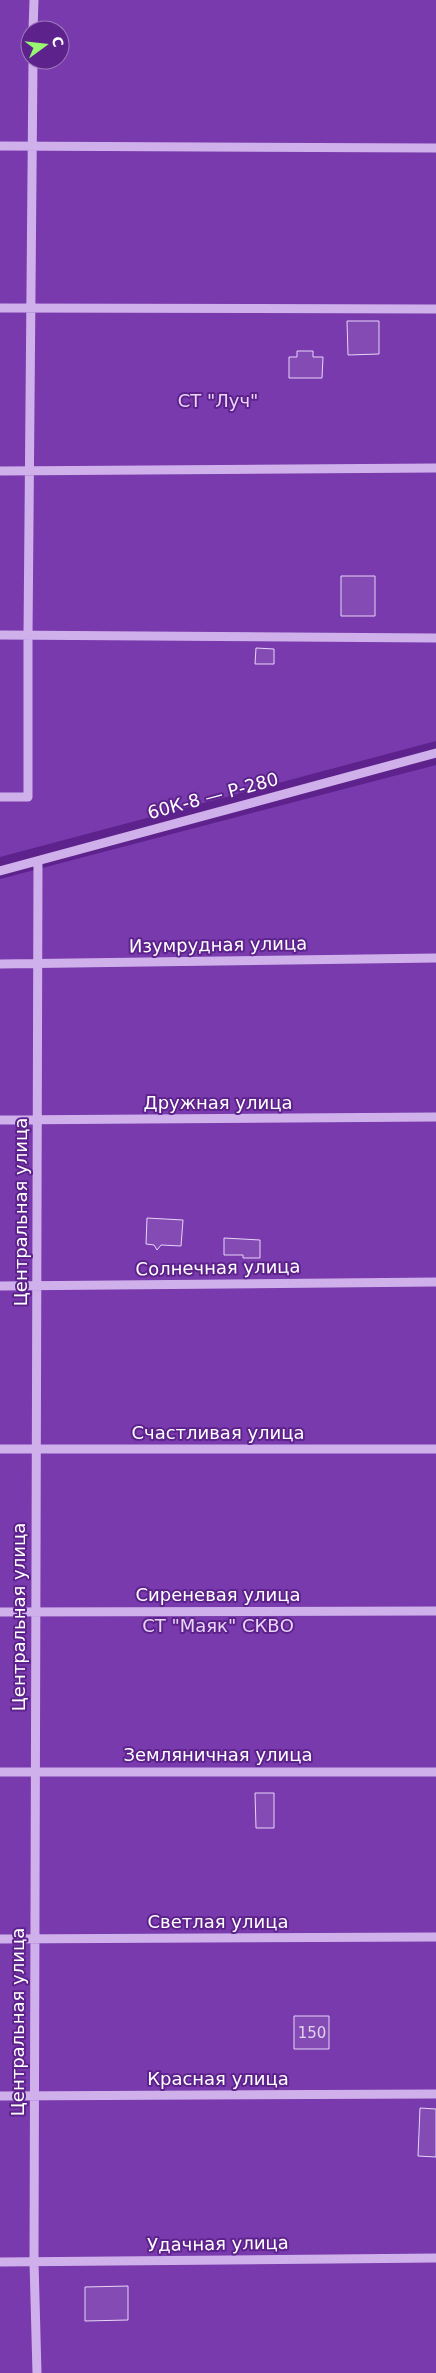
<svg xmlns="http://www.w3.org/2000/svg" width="436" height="2373" viewBox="0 0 436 2373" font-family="'DejaVu Sans',sans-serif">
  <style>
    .green { fill: #783aac; fill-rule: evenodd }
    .building { fill: #854bb4; stroke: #e8d5f8 }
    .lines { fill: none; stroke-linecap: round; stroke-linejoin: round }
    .minor { stroke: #d0b0eb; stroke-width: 9 }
    .labels { text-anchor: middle; stroke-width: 4; stroke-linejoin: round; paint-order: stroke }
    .number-label { font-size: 15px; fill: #e0d2ec }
    .park-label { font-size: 18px; fill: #e8d5f8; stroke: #5e228d }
    .street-label { font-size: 18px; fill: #fff; stroke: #5e228d }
  </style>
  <rect width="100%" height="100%" fill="#5e228d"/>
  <!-- green -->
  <path class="green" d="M0 0H436V741L0 857ZM30 30H60V60H30Z
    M436 765V2373H0V879Z"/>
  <!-- building -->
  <path class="building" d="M347 321H379V354L348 355Z
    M297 351H313V357H323L322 378H289V357H297Z
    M341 576H375V616H341Z
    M256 648 274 649V664H255Z
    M147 1218 183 1220 181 1246 161 1245 157 1250 154 1245 146 1244Z
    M224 1238 260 1240V1258H243V1255H224Z
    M255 1793H274V1828H256Z
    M294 2016H329V2049H294Z
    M420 2108 436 2109V2157L418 2156Z
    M128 2286V2320L85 2321V2287Z"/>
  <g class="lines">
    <!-- minor -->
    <path class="minor" d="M33 30 34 0
      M0 146 436 148
      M0 308 436 309
      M0 471 436 468
      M0 635 436 638
      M0 797H28V635L33 60
      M0 871 436 753
      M0 964 436 958
      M0 1120 436 1117
      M0 1286 436 1282
      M0 1449H436
      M0 1612 436 1611
      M0 1772H436
      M0 1939 436 1937
      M0 2096 436 2094
      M0 2262 436 2258
      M37 2373 34 2262 38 861"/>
  </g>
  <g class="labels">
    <!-- number labels -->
    <g class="number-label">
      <text x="312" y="2038">150</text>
    </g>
    <!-- park labels -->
    <g class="park-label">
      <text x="218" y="407">СТ "Луч"</text>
      <text x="218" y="1632">СТ "Маяк" СКВО</text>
    </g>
    <!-- street labels -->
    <g class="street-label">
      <text transform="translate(213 796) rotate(-15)" y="6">60К-8 — Р-280</text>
      <text transform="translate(218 945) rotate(-1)" y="6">Изумрудная улица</text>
      <text x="218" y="1109">Дружная улица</text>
      <text transform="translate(21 1212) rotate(-90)" y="6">Центральная улица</text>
      <text transform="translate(218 1268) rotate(-1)" y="6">Солнечная улица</text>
      <text x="218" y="1439">Счастливая улица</text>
      <text x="218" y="1601">Сиреневая улица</text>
      <text transform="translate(19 1617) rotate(-90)" y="6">Центральная улица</text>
      <text x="218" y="1761">Земляничная улица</text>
      <text x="218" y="1928">Светлая улица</text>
      <text transform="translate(18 2022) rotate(-90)" y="6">Центральная улица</text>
      <text x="218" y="2085">Красная улица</text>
      <text transform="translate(218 2244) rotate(-1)" y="6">Удачная улица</text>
    </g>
  </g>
  <!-- north arrow -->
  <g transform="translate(45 45) rotate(75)"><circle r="24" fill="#5e228d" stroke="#9e7abb"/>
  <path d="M0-4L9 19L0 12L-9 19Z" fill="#99f772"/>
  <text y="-8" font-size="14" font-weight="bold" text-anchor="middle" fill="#ffffff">С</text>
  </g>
</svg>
